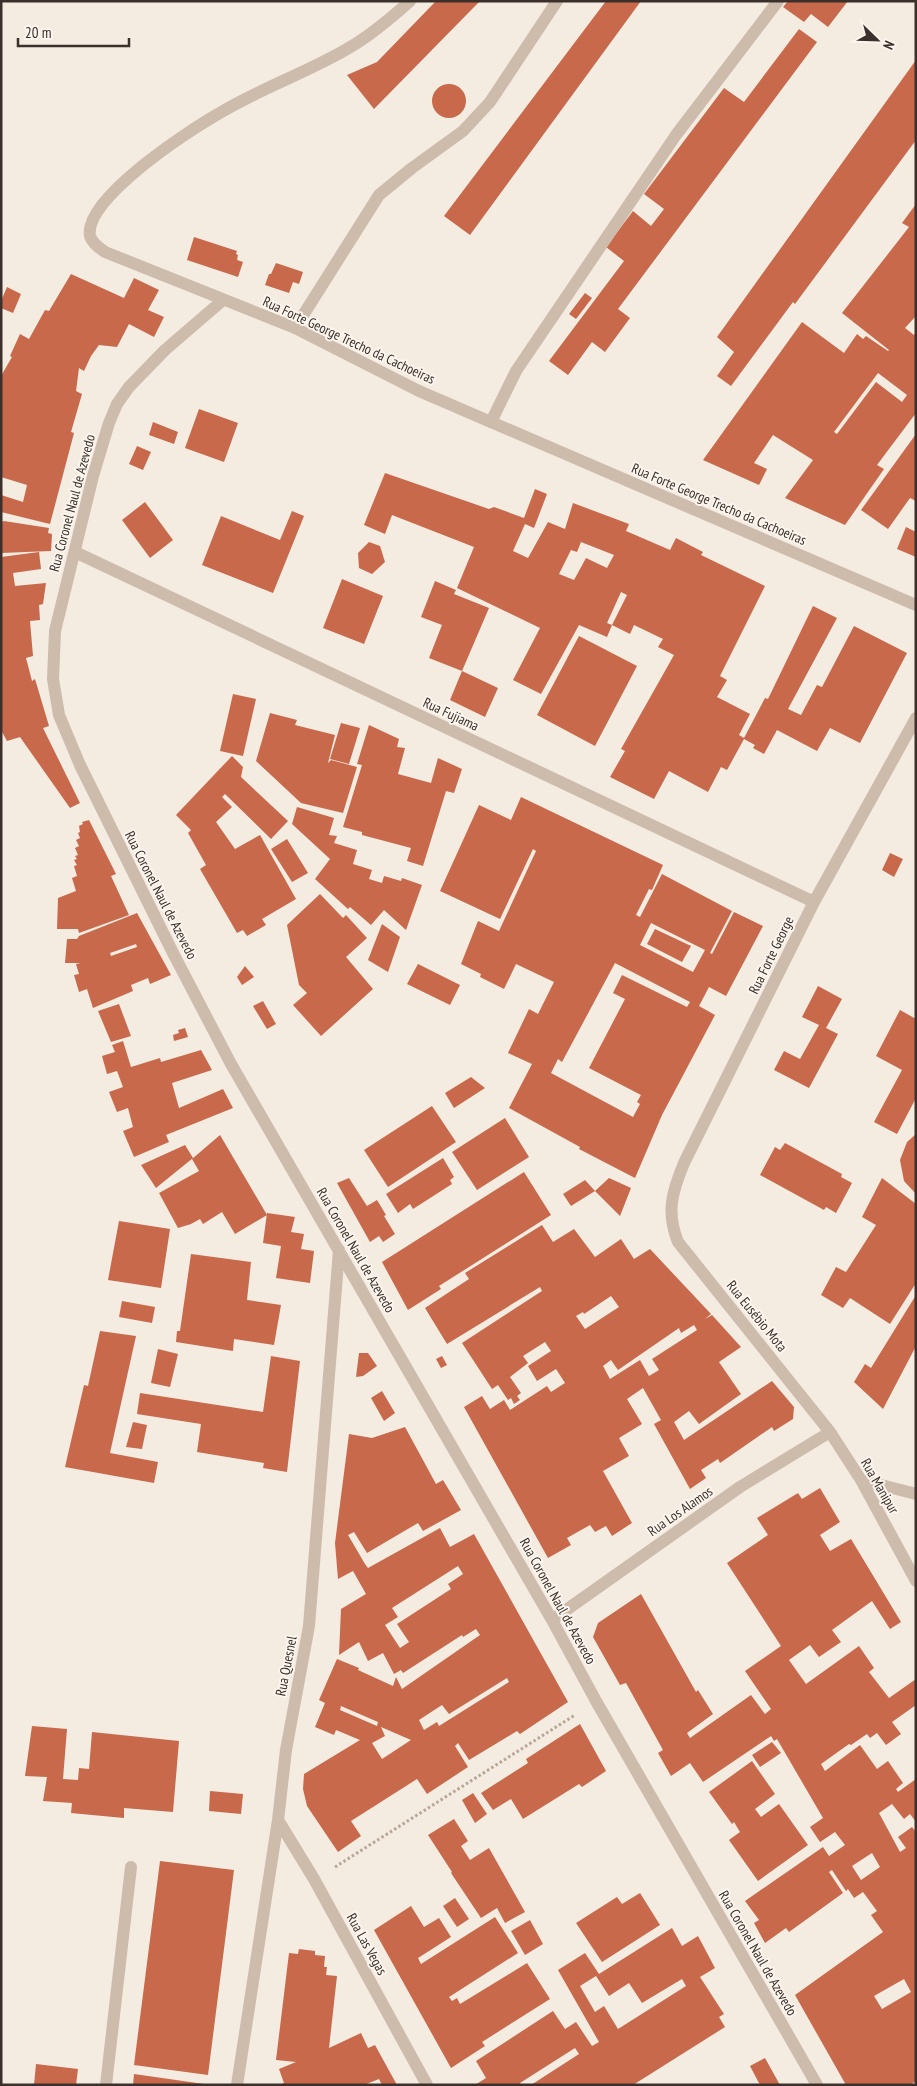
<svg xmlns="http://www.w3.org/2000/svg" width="917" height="2086" viewBox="0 0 917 2086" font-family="'PT Sans Narrow',sans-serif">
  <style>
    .building { fill: #c8694b; fill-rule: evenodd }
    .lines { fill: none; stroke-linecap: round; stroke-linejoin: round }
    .path { stroke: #b9a596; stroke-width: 3; stroke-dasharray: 2.5 2.5; stroke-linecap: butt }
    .lane { stroke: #cdbbac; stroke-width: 12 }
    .street { stroke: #cdbbac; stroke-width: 12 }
    .labels { text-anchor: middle; stroke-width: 4; stroke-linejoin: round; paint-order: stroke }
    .street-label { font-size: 14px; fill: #3b302b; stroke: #fbf5ee }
  </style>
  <rect width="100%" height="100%" fill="#f4ebe1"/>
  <!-- building -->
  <path class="building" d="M436 1H480L374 109 347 75 377 62Z
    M606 1H641L470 235 444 216Z
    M788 1H848L828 27 811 14 804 22 783 7Z
    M799 29 817 42 618 309 630 318 605 352 592 342 568 375 549 361 624 261 606 247 633 211 651 226 664 209 644 194 724 88 744 102Z
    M916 60V140L795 304 793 302 731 386 717 376 734 352 717 337Z
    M432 101a17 17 0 1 1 34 0a17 17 0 1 1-34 0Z
    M916 204V316L905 328 914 335 916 332V413L877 465 884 469 845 525 785 498 813 460 773 435 754 463 767 469 759 485 703 460 802 322 844 353 857 334 863 339 866 336 888 351 889 350 842 313 909 227 902 223ZM878 373 907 395 902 402 876 382 837 434 834 432Z
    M194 237 237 251 236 254 238 255 237 260 243 262 238 277 187 260Z
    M276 263 303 272 299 284 293 282 289 293 265 285 269 274H271Z
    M71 274 124 298 134 278 159 290 148 310 164 317 154 337 129 324 117 347 99 345 91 356 84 371 79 368 76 391 82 394 71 432 74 433 50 524 1 512V495L23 502 27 485 1 477V376L12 357 10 356 20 334 29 339 45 310 49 311Z
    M7 287 21 294 13 313 1 308V301Z
    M585 293 592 298 576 319 569 314Z
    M199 409 238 423 224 462 185 448Z
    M153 422 178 432 174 444 149 435Z
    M916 434V501L910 498 888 529 861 510Z
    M137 446 151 452 143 470 129 464Z
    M385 473 489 509 494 507 524 518 535 489 547 494 534 528 525 524 513 551 528 558 548 522 565 529 573 503 629 524 626 531 670 550 676 538 703 552 701 555 765 586 720 676 727 680 717 697 750 714 739 735 744 738 765 698 768 699 813 606 837 618 788 709 801 715 817 685 822 687 854 626 907 653 860 743 830 728 817 751 777 730 764 754 753 748 755 745 744 739 727 770 721 767 708 792 669 771 654 799 610 777 625 751 621 749 674 655 658 647 663 639 634 625 630 634 612 625 627 595 621 592 607 623 612 625 607 637 579 625 541 694 513 680 540 628 457 588 474 547 392 515 385 534 364 525ZM581 542 614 555 608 566 607 568 586 558 574 580 559 574 571 550 577 552Z
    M145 502 173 540 150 558 122 520Z
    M292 511 304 516 273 593 202 565 221 516 280 540Z
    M4 521 49 528 48 533 52 534 51 551 1 553V522Z
    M906 527 916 532V557L897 549Z
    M369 542 380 546 385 562 372 574 359 568 358 553Z
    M39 552 41 569 13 573 15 586 46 583 43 604 39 605 40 620 30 621 33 656 26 658 32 681 35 679 49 726 43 728 80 803 70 808 20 737 7 741 1 730V557Z
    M342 579 383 596 364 644 323 628Z
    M435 581 456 590 454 594 489 608 462 671 429 658 442 625 421 617Z
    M579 636 637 666 595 746 537 715Z
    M462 671 498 688 485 717 450 700Z
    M233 694 256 699 243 756 220 751Z
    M270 713 297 720 295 725 335 735 328 763 331 760 357 767 343 813 301 803 256 761Z
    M341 723 360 728 349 764 330 759Z
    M369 725 399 739 397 747 405 748 398 774 431 783 438 758 462 769 454 793 446 791 423 866 407 861 411 848 362 835V832L343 827 362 765 357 764Z
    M232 756 243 767 241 777 288 821 271 839 225 794 222 797 232 807 216 822 235 849 260 835 296 899 262 919 266 925 247 936 243 930 237 933 200 869 206 865 188 833 191 830 176 815Z
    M521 797 663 865 652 890 649 889 636 915 640 917 662 874 732 911 710 953 712 954 734 912 763 926 726 996 709 987 699 1006 715 1015 662 1115 635 1178 579 1149 580 1147 509 1108 532 1064 508 1053 529 1009 538 1014 554 982 516 964 504 989 480 977 481 974 461 964 478 921 499 931 536 851 533 849 500 919 440 891 479 805 511 820ZM651 923 705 950 693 972 640 945ZM615 963 690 1002 687 1007 622 975 613 993 625 999 589 1068 641 1095 637 1102 640 1104 633 1117 551 1073 558 1059 562 1062Z
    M297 807 334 818 329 835 337 836 334 843 357 850 353 864 372 870 369 879 382 883 384 876 401 881 402 878 422 885 406 930 384 910 371 925 350 907 348 909 315 879 330 859 292 824Z
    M89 820 116 874 111 876 129 915 79 933 78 929H57L58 898 76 891 72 878 77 876 74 866 77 865 74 860 77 859 75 856 78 855 75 848 79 846 76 840 80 838 78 833 80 832 79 826 83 824 82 822Z
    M287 839 308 873 292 882 271 849Z
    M890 853 903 859 894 877 882 870Z
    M320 894 343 918 346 915 367 938 346 957 373 989 321 1036 293 1005 307 993 299 985 287 925Z
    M137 913 171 975 150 984 148 978 131 985 133 991 93 1008 87 989 79 992 74 975 79 974 76 964 81 963H65L67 939H77L79 936ZM136 944 137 947 111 956 110 953Z
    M382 924 400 937 388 972 368 960Z
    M655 929 691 946 682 962 647 944Z
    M418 964 460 985 450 1005 407 984Z
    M245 966 254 977 242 985 237 977Z
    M818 986 842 999 826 1028 838 1034 809 1088 774 1070 784 1051 800 1059 819 1025 802 1017Z
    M263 1001 276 1024 267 1029 253 1006Z
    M119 1004 131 1036 111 1042 98 1011Z
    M900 1010 916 1019V1098L897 1134 874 1122 902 1070 876 1056Z
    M185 1028 188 1037 174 1041 173 1035 179 1033 178 1030Z
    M123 1041 131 1067 160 1058 161 1062 201 1050 212 1070 172 1083 179 1108 223 1089 233 1108 166 1135 169 1142 134 1157 123 1131 133 1127 128 1108 117 1112 109 1092 123 1087 117 1071 107 1074 102 1056 115 1052 112 1045Z
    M471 1077 485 1088 454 1108 445 1093Z
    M432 1106 456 1142 388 1187 364 1150Z
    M505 1118 529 1157 477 1190 452 1152Z
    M916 1134V1194L904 1181 900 1160 907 1142Z
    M220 1135 267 1215 235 1234 222 1212 203 1224 200 1219 191 1224 178 1228 159 1193 199 1171 192 1159Z
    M785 1143 842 1174 841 1177 852 1183 836 1213 826 1207 824 1210 760 1175 775 1147 780 1150Z
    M185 1145 193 1158 156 1188 141 1165Z
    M443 1158 454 1177 450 1180 452 1184 413 1209 410 1204 398 1213 386 1194Z
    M524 1172 551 1215 439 1286 441 1289 408 1310 382 1262Z
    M349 1178 367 1206 377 1200 386 1215 384 1216 395 1234 383 1242 379 1236 370 1242 337 1183Z
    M609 1178 631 1188 620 1216 595 1191 571 1206 563 1194 585 1180 595 1191Z
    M882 1178 916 1204V1283L890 1324 850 1298 843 1308 821 1295 836 1267 846 1272 876 1225 862 1217Z
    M267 1213 295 1217 291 1232 304 1234 301 1249 314 1251 310 1283 276 1278 281 1246 263 1243Z
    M119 1221 170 1229 161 1288 108 1280Z
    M542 1225 553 1242 574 1229 595 1257 621 1239 634 1259 650 1249 711 1314 705 1319 712 1315 741 1347 719 1362 741 1394 699 1424 689 1411 674 1422 684 1440 772 1381 794 1407 793 1419 774 1431 772 1427 720 1463 718 1459 701 1470 706 1478 690 1489 654 1424 661 1420 643 1388 627 1399 642 1424 619 1438 629 1456 603 1471 632 1523 612 1536 606 1526 595 1532 590 1525 567 1538 571 1545 548 1558 464 1407 482 1396 490 1409 504 1400 510 1410 547 1386 551 1392 565 1383 556 1369 537 1381 528 1366 551 1351 545 1342 523 1356 528 1363 510 1377 521 1393 517 1396 520 1400 514 1404 511 1398 508 1400 498 1385 492 1389 462 1343 542 1291 540 1287 447 1344 425 1308 469 1279 465 1273ZM611 1296 619 1307 585 1329 576 1316 583 1312 584 1314ZM694 1325 697 1330 652 1359 659 1370 649 1376 640 1360 610 1379 603 1366 611 1360 618 1370 679 1328 681 1333Z
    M191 1254 251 1262 247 1300 281 1305 274 1345 234 1339 233 1351 176 1342 177 1331H180Z
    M916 1295V1346L883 1409 854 1382 865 1364 871 1368Z
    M122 1301 155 1307 152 1323 119 1317Z
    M100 1331 136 1336 110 1453 158 1462 154 1483 65 1467 84 1385 88 1386Z
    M158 1349 178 1354 170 1387 151 1383Z
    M359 1353H368L377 1366 363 1376 356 1377Z
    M271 1356 300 1361 287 1472 263 1468 264 1463 197 1452 201 1424 137 1414 140 1393 263 1412Z
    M442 1356 447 1365 441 1368 436 1359Z
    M382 1391 395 1413 384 1421 371 1398Z
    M133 1422 147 1425 142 1449 126 1447Z
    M405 1427 436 1484 443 1480 461 1510 423 1531 418 1523 367 1553 354 1532 348 1535 365 1564 368 1568 440 1528 450 1547 474 1534 568 1702 520 1734 517 1731 469 1760 458 1743 455 1746 468 1767 427 1794 417 1779 351 1821 361 1836 338 1852 307 1806 303 1789 304 1774 360 1740 336 1730 334 1735 315 1727 325 1703 319 1700 337 1659 359 1668 358 1670 393 1686 396 1677 402 1689 480 1635 476 1629 463 1637 462 1635 403 1673 401 1670 394 1674 383 1653 368 1661 359 1642 339 1655 341 1609 366 1594 353 1571 338 1579 335 1543 349 1434 372 1438ZM458 1566 463 1574 448 1584 451 1589 397 1624 409 1642 400 1648 385 1625 398 1617 392 1608ZM507 1678 509 1682 439 1726 437 1722 424 1730 419 1720 442 1705 449 1714ZM341 1706 378 1722 377 1726 340 1710ZM381 1727 411 1740 382 1759 372 1743 385 1736Z
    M820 1488 840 1522 820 1535 830 1551 851 1539 901 1622 890 1629 872 1601 832 1630 841 1642 819 1657 810 1645 789 1660 806 1684 859 1646 874 1668 869 1672 889 1698 916 1679V1705L892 1722 901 1734 886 1745 877 1733 870 1738 867 1734 851 1745 849 1744 821 1764 825 1771 860 1745 877 1769 888 1761 903 1783 896 1789 898 1792 916 1779V1822L910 1814 904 1819 892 1804 879 1813 900 1852 906 1848 898 1837 912 1827 916 1832V2081L910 2085H846L795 1995 883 1932 871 1915 877 1911 863 1892 854 1898 848 1889 846 1891 832 1870 829 1872 843 1893 789 1932 786 1928 765 1943 754 1923 759 1920 745 1901 823 1847 829 1856 845 1845 835 1832 820 1842 810 1827 823 1818 777 1739 774 1741 771 1736 703 1782 690 1763 671 1776 658 1753 663 1750 626 1683 620 1685 593 1637 598 1623 641 1594 696 1692 698 1690 713 1714 687 1733 690 1738 751 1695 765 1714 771 1709 745 1671 781 1646 727 1563 768 1535 757 1518 798 1493 802 1499ZM872 1853 880 1867 861 1880 852 1866ZM904 1979 911 1992 882 2009 874 1996Z
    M580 1724 606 1771 582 1787 579 1784 523 1819 511 1799 493 1810 481 1793 528 1763 526 1759Z
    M32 1726 67 1729 63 1779 78 1780 79 1768 89 1769 92 1732 179 1741 173 1812 124 1808V1818L71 1813 72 1803 43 1801 47 1777 25 1776Z
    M772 1742 781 1753 760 1767 752 1755Z
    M752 1761 775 1794 755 1809 761 1817 779 1804 808 1845 758 1881 729 1840 740 1832 734 1822 732 1824 709 1792Z
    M210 1791 243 1794 241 1814 209 1811Z
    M473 1793 487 1814 475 1823 462 1800Z
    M454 1819 468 1841 461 1846 470 1860 489 1848 525 1912 505 1923 497 1908 481 1918 451 1873 452 1872 428 1835Z
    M160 1861 234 1870 208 2075 134 2065Z
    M640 1893 660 1925 602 1962 576 1923 617 1897 622 1904Z
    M455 1898 469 1919 457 1927 443 1906Z
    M411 1906 424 1927 439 1918 451 1937 418 1958 421 1964 495 1917 518 1953 449 1997 452 2001 457 1998 460 2004 527 1963 550 1999 482 2042 485 2046 451 2068 374 1930Z
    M530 1920 543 1944 525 1955 511 1931Z
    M672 1928 682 1946 698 1936 715 1968 700 1977 724 2014 719 2017 725 2027 633 2085H531L579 2054 575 2048 520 2083 521 2085H475L486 2078 476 2061 553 2011 565 2029 576 2022 592 2046 599 2042 558 1970 585 1953 599 1974ZM596 1976 609 1996 629 1983 642 2003 682 1979 686 1986 618 2029 604 2006 595 2012 580 1986Z
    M299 1949 315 1951V1955L325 1956 324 1967H327L326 1975 337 1976 329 2048 361 2033 368 2048 375 2045 397 2085H382L379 2079 364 2085H280L284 2083 279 2069 296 2062 276 2060 289 1953 298 1954Z
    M765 2058 780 2085H760L750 2066Z
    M36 2064 78 2069 76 2085H34Z
    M134 2074 204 2084V2085H133Z"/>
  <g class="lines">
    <!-- path -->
    <path class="path" d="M335 1867 575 1715"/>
    <!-- lane -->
    <path class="lane" d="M295 328 379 195 412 168 463 131 490 102 557 1
      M491 422 516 371 676 135 778 1
      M106 2085 131 1867"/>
    <!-- street -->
    <path class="street" d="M410 1C390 19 370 36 347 49 306 73 259 89 218 114 190 130 83 199 90 236 92 243 99 248 105 252L295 328 419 391 916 605
      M223 300 165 350 129 387 117 404 109 423 93 476 55 631 53 679 59 715 80 765 173 953 231 1064 552 1620 596 1701 817 2085
      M75 552 814 902
      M916 718 814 902 684 1163C672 1192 666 1212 678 1242L830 1432 861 1480 916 1581
      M861 1480 916 1494
      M552 1620 740 1487 830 1432
      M278 1820 314 1879 427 2085
      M237 2085 278 1820 286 1750 309 1626 339 1250"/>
  </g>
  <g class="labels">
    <!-- street labels -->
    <g class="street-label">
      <text transform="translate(349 340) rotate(25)" y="5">Rua Forte George Trecho da Cachoeiras</text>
      <text transform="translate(72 503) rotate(-75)" y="5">Rua Coronel Naul de Azevedo</text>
      <text transform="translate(719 504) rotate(23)" y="5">Rua Forte George Trecho da Cachoeiras</text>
      <text transform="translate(451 714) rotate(25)" y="5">Rua Fujiama</text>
      <text transform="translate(161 895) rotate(63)" y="5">Rua Coronel Naul de Azevedo</text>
      <text transform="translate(771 955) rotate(-64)" y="5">Rua Forte George</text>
      <text transform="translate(356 1250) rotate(60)" y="5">Rua Coronel Naul de Azevedo</text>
      <text transform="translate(757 1316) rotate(51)" y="5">Rua Eusébio Mota</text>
      <text transform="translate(880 1486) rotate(60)" y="5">Rua Manipur</text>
      <text transform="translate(680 1511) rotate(-35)" y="5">Rua Los Alamos</text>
      <text transform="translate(558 1601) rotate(61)" y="5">Rua Coronel Naul de Azevedo</text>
      <text transform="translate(286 1666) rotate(-79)" y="5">Rua Quesnel</text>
      <text transform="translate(367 1944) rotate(61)" y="5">Rua Las Vegas</text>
      <text transform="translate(758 1953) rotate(60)" y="5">Rua Coronel Naul de Azevedo</text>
    </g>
  </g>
  <!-- border -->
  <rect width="917" height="2086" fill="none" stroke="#3b302b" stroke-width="5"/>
  <!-- north arrow -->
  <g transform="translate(877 40) rotate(113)" stroke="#fbf5ee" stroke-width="4" paint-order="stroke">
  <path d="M0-4L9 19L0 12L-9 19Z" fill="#3b302b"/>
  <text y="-8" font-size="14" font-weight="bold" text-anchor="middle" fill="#3b302b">N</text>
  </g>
  <!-- scale -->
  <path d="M18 38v8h111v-8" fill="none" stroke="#3b302b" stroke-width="2.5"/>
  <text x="25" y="38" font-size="15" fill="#3b302b" stroke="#fbf5ee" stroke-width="4" paint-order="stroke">20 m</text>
</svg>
